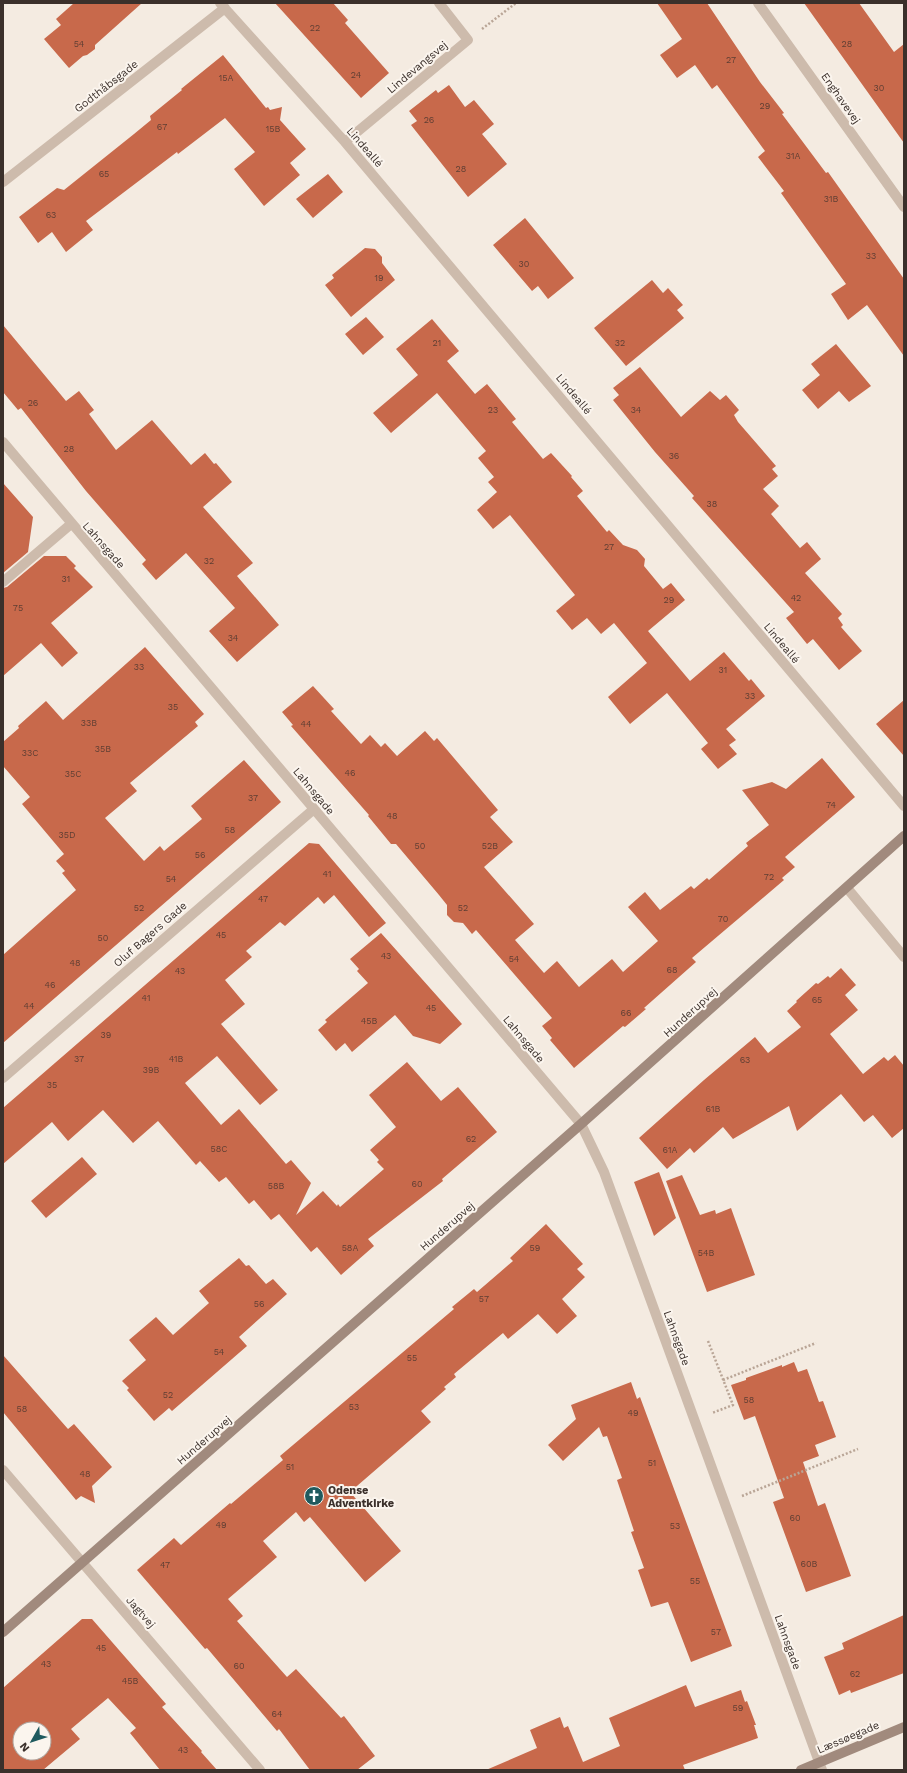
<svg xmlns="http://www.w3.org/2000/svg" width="907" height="1773" viewBox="0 0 907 1773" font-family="'Work Sans',sans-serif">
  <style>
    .building { fill: #c8694b; fill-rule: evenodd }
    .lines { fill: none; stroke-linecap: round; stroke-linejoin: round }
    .path { stroke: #b9a596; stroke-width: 2.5; stroke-dasharray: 2 2; stroke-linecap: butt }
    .street { stroke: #cdbbac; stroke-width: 10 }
    .secondary { stroke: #a18a7d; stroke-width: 10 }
    .labels { text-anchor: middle; stroke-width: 4; stroke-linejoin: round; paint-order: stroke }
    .number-label { font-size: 9px; fill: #5e3e33 }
    .street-label { font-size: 11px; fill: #3b302b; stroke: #fbf5ee }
    .poi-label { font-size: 11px; font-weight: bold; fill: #3b302b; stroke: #fbf5ee; text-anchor: start }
  </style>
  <rect width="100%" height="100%" fill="#f4ebe1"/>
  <!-- building -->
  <path class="building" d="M74 3H142L95 45V49L87 55 83 56 69 68 44 39 61 25 56 19Z
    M275 3H333L348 20 345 23 389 73 361 98Z
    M657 3H707L760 82 784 113 782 114 826 173 828 172 904 279V356L867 305 848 320 831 294 846 284 781 193 784 191 758 157 765 151 717 85 712 89 695 65 677 78 660 55 682 39Z
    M804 3H859L894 52 904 44V143Z
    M223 55 266 108 268 107 270 110 282 107 280 120 306 149 290 163 300 175 264 206 234 169 255 152 225 118 178 154 177 152 86 221 93 230 66 252 52 232 38 243 19 217 57 188 64 190 134 134 151 120 150 116 182 90 181 89Z
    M449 85 465 107 474 100 494 124 482 134 507 164 468 197 411 125 417 121 409 111 436 90 438 93Z
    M328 174 343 192 313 218 296 199Z
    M525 218 574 278 548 299 538 286 532 291 493 245Z
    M365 248 375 249 382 257V263L395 280 351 317 325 285 334 278 332 275Z
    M652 280 663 293 668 288 683 305 677 310 684 318 626 366 594 328Z
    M366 317 384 337 363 355 345 334Z
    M432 319 459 351 447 361 475 394 487 384 516 419 512 422 543 459 551 453 572 476 571 477 583 491 577 496 607 532 609 530 623 545 637 550 645 559 644 566 663 589 671 583 685 600 648 631 690 681 724 652 749 681 751 679 765 696 726 729 736 740 729 745 737 754 718 769 701 749 708 743 667 693 630 724 608 697 647 663 614 623 601 634 587 618 572 630 556 611 575 595 510 515 493 529 477 510 497 492 488 482 494 477 478 458 486 451 437 393 391 433 373 413 418 375 396 349Z
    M3 325 66 401 79 391 94 410 89 414 116 450 152 420 191 465 205 453 214 464 216 463 232 482 203 507 253 563 237 576 279 625 237 662 209 631 235 608 186 553 156 580 142 564 146 560 86 491 21 408 18 410 3 392Z
    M836 344 871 386 849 402 839 391 818 409 802 390 820 375 811 364Z
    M640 367 681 417 710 391 720 400 726 395 739 410 734 415 738 422 776 466 772 469 778 476 763 489 779 506 771 514 800 548 807 542 821 559 805 573 842 614 838 618 843 625 841 627 862 651 839 670 813 639 807 644 786 618 794 612 692 498 694 496 655 452 613 400 619 395 613 388Z
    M3 483 33 517 28 552 3 573Z
    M44 556H66L76 566 74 568 93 587 51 623 78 653 62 667 41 643 3 676V588L7 587Z
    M145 647 204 714 195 722 198 726 130 783 137 791 105 818 144 861 160 846 164 851 202 819 191 806 244 760 281 802 3 1043V955L76 890 62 873 65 871 56 861 64 854 22 804 30 797 3 766V742L19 728 18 726 46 701 63 720Z
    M313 686 334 709 331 711 361 744 370 735 381 747 385 743 397 756 425 731 434 741 437 738 498 810 490 817 513 842 484 867 534 924 515 940 544 973 557 961 579 987 612 959 623 972 658 941 628 907 645 892 660 910 691 886 694 889 707 878 709 880 748 846 746 843 769 825 742 790 772 782 786 789 822 758 855 797 785 857 795 867 782 878 784 880 692 958 696 962 644 1008 646 1009 625 1027 623 1026 574 1068 550 1040 552 1038 542 1026 552 1018 476 930 472 934 463 923 454 922 447 915V905L439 895 396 844H391L368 816 369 815 291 726 293 725 282 712Z
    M904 700V756L876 724Z
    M309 843 319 844 386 923 369 937 334 895 324 904 318 897 285 926 280 922 246 951 252 957 225 980 245 1004 221 1024 278 1090 260 1105 217 1056 185 1083 221 1125 239 1109 286 1164 291 1160 311 1183 296 1215 323 1191 337 1206 338 1204 340 1207 384 1169 377 1162 379 1160 370 1150 396 1127 369 1095 407 1062 441 1101 458 1087 497 1132 442 1179 443 1181 368 1239 374 1246 341 1275 317 1247 311 1252 279 1214 271 1220 254 1200 249 1204 226 1177 219 1182 200 1161 196 1165 158 1121 133 1143 103 1110 68 1141 52 1122 3 1164V1108Z
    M381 933 462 1024 440 1044 413 1036 395 1015 352 1052 345 1043 336 1051 318 1030 327 1022 325 1020 368 983 357 971 359 969 350 959Z
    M841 968 856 985 845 995 858 1010 830 1034 863 1074 884 1057 888 1061 895 1055 904 1066V1128L892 1138 873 1115 864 1122 841 1094 797 1131 789 1106 733 1139 723 1127 694 1153 690 1148 667 1169 639 1138 704 1080 755 1037 768 1053 801 1027 787 1011 797 1002 796 1001 816 983 818 984 828 976 830 978Z
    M82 1157 97 1174 46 1218 31 1201Z
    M659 1172 676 1218 654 1236 634 1182Z
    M682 1175 700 1215 715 1210 716 1214 731 1208 755 1275 707 1292 666 1181Z
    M546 1224 583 1264 577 1269 585 1277 562 1299 577 1316 557 1334 538 1314 508 1339 503 1333 454 1374 456 1377 444 1387 446 1389 421 1411 431 1422 350 1492 401 1551 365 1582 310 1517 304 1522 296 1512 263 1541 277 1557 228 1599 243 1616 237 1621 287 1677 296 1669 341 1718 344 1716 375 1756 357 1770H310L279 1729 277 1731 207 1648 205 1649 137 1570 174 1538 181 1545 230 1503 231 1504 283 1460 280 1456 454 1309 452 1307 474 1289 477 1292 513 1261 510 1258Z
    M239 1258 246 1266 249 1265 266 1284 273 1279 287 1294 239 1337 247 1346 172 1411 169 1408 154 1421 127 1390 129 1388 122 1381 146 1360 129 1340 156 1317 173 1335 209 1303 199 1291Z
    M3 1355 68 1429 74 1424 112 1467 92 1486 95 1503 81 1496 76 1500 3 1412Z
    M794 1362 798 1372 807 1369 819 1402 823 1401 836 1437 815 1445 819 1456 803 1462 818 1506 825 1503 851 1576 806 1592 773 1502 784 1498 755 1416 744 1420 731 1385 746 1380V1378L782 1365V1367Z
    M631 1382 637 1399 640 1397 732 1646 691 1662 668 1602 651 1607 638 1570 644 1568 631 1532 634 1531 617 1480 622 1478 607 1436 603 1437 599 1427 563 1461 548 1445 576 1419 571 1405Z
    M904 1615V1673L851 1693 850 1690 839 1695 824 1657 844 1649 842 1643Z
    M82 1619H92L166 1704 162 1707 202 1751 201 1752 217 1770H160L130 1733 136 1728 108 1698 71 1729 80 1739 43 1770H3V1688ZM20 1729H44V1753H20Z
    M686 1685 695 1707 741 1690 745 1702 747 1701 756 1725H754L758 1738 683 1765 685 1770H486L537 1748 530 1730 560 1717 564 1728 568 1726 583 1762 620 1746 609 1718Z"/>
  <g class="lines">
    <!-- path -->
    <path class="path" d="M482 29 516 3
      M708 1341 733 1405 712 1413
      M723 1380 816 1343
      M742 1496 858 1449"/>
    <!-- street -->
    <path class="street" d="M220 3 345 142 904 806
      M758 3 904 207
      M345 142 468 40 439 3
      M3 182 225 8
      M3 442 581 1124 604 1172 822 1770
      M3 582 71 524
      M847 888 904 957
      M3 1078 314 809
      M3 1470 260 1770"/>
    <!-- secondary -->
    <path class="secondary" d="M3 1632 581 1124 904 836
      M801 1770 904 1727"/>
  </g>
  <!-- icons -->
  <defs>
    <g id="church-disc" transform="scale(1)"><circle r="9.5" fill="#1f5a5e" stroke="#fbf5ee"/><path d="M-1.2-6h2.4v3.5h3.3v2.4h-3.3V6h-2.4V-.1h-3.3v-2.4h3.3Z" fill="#fff"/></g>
  </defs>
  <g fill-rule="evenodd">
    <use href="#church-disc" x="314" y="1496"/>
  </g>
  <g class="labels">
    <!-- number labels -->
    <g class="number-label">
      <text x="315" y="31">22</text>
      <text x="79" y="47">54</text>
      <text x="847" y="47">28</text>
      <text x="731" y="63">27</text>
      <text x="356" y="78">24</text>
      <text x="226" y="81">15A</text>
      <text x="879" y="91">30</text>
      <text x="765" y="109">29</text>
      <text x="429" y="123">26</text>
      <text x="162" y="130">67</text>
      <text x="273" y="132">15B</text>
      <text x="793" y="159">31A</text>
      <text x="461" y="172">28</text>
      <text x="104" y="177">65</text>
      <text x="831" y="202">31B</text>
      <text x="51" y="218">63</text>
      <text x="871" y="259">33</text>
      <text x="524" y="267">30</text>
      <text x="379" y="281">19</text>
      <text x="437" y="346">21</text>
      <text x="620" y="346">32</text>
      <text x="33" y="406">26</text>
      <text x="493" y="413">23</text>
      <text x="636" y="413">34</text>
      <text x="69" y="452">28</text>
      <text x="674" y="459">36</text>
      <text x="712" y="507">38</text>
      <text x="609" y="550">27</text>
      <text x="209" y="564">32</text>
      <text x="66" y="582">31</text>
      <text x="796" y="601">42</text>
      <text x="669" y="603">29</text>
      <text x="18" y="611">75</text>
      <text x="233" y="641">34</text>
      <text x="139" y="670">33</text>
      <text x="723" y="673">31</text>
      <text x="750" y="699">33</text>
      <text x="173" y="710">35</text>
      <text x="89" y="726">33B</text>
      <text x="306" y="727">44</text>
      <text x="103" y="752">35B</text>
      <text x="30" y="756">33C</text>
      <text x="350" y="776">46</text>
      <text x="73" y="777">35C</text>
      <text x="253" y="801">37</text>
      <text x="831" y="808">74</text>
      <text x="392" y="819">48</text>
      <text x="230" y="833">58</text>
      <text x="67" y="838">35D</text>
      <text x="420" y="849">50</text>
      <text x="490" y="849">52B</text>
      <text x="200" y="858">56</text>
      <text x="327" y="877">41</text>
      <text x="769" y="880">72</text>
      <text x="171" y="882">54</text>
      <text x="263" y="902">47</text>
      <text x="139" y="911">52</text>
      <text x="463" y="911">52</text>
      <text x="723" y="922">70</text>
      <text x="221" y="938">45</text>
      <text x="103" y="941">50</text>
      <text x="386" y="959">43</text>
      <text x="514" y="962">54</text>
      <text x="75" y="966">48</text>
      <text x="672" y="973">68</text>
      <text x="180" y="974">43</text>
      <text x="50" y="988">46</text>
      <text x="146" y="1001">41</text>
      <text x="817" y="1003">65</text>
      <text x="29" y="1009">44</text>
      <text x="431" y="1011">45</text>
      <text x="626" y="1016">66</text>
      <text x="369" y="1024">45B</text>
      <text x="106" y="1038">39</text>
      <text x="79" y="1062">37</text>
      <text x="176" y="1062">41B</text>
      <text x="745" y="1063">63</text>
      <text x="151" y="1073">39B</text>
      <text x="52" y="1088">35</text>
      <text x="713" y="1112">61B</text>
      <text x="471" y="1142">62</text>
      <text x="219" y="1152">58C</text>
      <text x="670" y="1153">61A</text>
      <text x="417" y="1187">60</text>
      <text x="276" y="1189">58B</text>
      <text x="350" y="1251">58A</text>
      <text x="535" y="1251">59</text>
      <text x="706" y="1256">54B</text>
      <text x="484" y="1302">57</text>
      <text x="259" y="1307">56</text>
      <text x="219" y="1355">54</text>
      <text x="412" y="1361">55</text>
      <text x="168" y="1398">52</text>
      <text x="749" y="1403">58</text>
      <text x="354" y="1410">53</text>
      <text x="22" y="1412">58</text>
      <text x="633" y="1416">49</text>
      <text x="652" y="1466">51</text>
      <text x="290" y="1470">51</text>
      <text x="85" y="1477">48</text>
      <text x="795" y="1521">60</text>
      <text x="221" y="1528">49</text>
      <text x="675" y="1529">53</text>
      <text x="809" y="1567">60B</text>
      <text x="165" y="1568">47</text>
      <text x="695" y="1584">55</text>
      <text x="716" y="1635">57</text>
      <text x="101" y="1651">45</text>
      <text x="46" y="1667">43</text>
      <text x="239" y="1669">60</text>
      <text x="855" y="1677">62</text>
      <text x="130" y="1684">45B</text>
      <text x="738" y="1711">59</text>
      <text x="277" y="1717">64</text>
      <text x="183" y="1753">43</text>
    </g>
    <!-- street labels -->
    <g class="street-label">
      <text transform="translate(417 67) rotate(-40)" y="4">Lindevangsvej</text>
      <text transform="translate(106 86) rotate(-38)" y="4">Godthåbsgade</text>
      <text transform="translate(841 98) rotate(55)" y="4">Enghavevej</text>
      <text transform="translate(365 147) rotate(49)" y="4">Lindeallé</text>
      <text transform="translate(574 394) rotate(50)" y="4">Lindeallé</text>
      <text transform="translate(104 545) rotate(49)" y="4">Lahnsgade</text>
      <text transform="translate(782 643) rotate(50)" y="4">Lindeallé</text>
      <text transform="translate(314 791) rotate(50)" y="4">Lahnsgade</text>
      <text transform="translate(150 934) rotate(-41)" y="4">Oluf Bagers Gade</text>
      <text transform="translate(690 1012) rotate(-42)" y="4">Hunderupvej</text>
      <text transform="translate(524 1039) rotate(50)" y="4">Lahnsgade</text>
      <text transform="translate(447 1226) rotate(-41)" y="4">Hunderupvej</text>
      <text transform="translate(677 1338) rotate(70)" y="4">Lahnsgade</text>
      <text transform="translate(204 1440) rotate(-41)" y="4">Hunderupvej</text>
      <text transform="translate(141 1612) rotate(49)" y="4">Jagtvej</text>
      <text transform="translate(788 1642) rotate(70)" y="4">Lahnsgade</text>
      <text transform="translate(848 1737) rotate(-23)" y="4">Læssøegade</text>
    </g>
    <!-- poi labels -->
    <g class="poi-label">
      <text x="328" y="1494">Odense<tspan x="328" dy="13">Adventkirke</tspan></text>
    </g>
  </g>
  <!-- border -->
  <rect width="907" height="1773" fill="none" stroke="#3b302b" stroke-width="8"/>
  <!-- north arrow -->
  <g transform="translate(32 1741) rotate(231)"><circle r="19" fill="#fbf5ee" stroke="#aea6a0"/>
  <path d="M0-3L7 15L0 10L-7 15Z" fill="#1f5a5e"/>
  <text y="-6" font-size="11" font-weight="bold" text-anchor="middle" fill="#3b302b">N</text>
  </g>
</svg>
